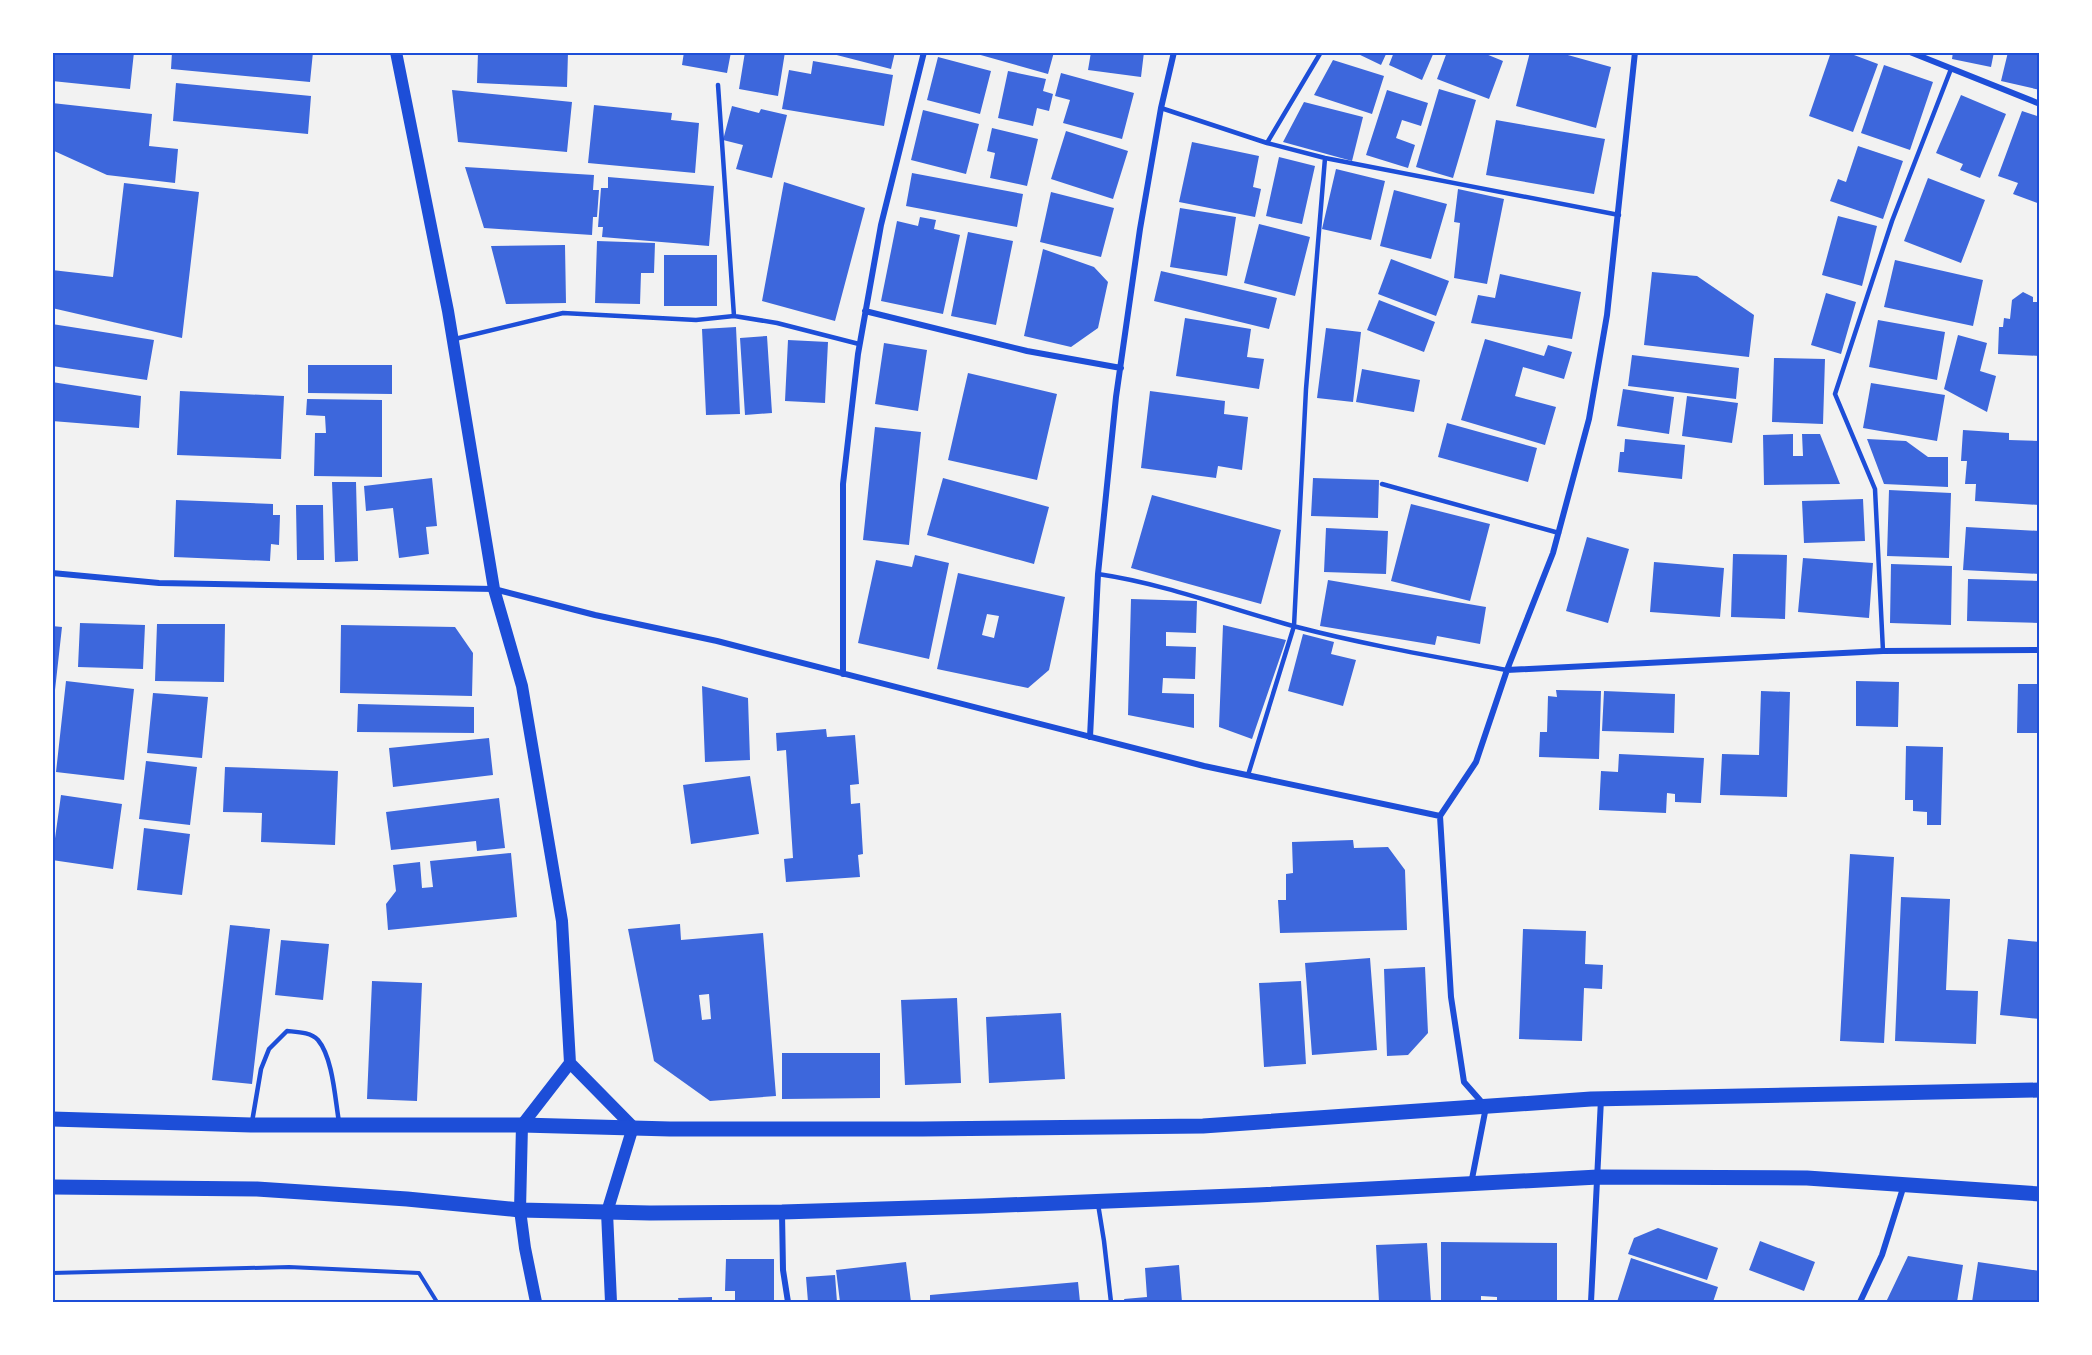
<svg xmlns="http://www.w3.org/2000/svg" width="2092" height="1355" viewBox="0 0 2092 1355" font-family="Arial,sans-serif">
  <style>
    .building { fill: #3d67dc; fill-rule: evenodd }
    .lines { fill: none; stroke-linecap: round; stroke-linejoin: round }
    .path { stroke: #1d4ed8; stroke-width: 4 }
    .service { stroke: #1d4ed8; stroke-width: 4.5 }
    .minor { stroke: #1d4ed8; stroke-width: 6 }
    .secondary { stroke: #1d4ed8; stroke-width: 12 }
    .primary { stroke: #1d4ed8; stroke-width: 15 }
    .neatline { fill: none; stroke: #1d4ed8; stroke-width: 2 }
  </style>
  <rect width="100%" height="100%" fill="#f2f2f2"/>
  <!-- building -->
  <path class="building" d="M54 52H134L130 89 52 81Z
    M172 52H313L310 82 171 69Z
    M478 52H568L567 87 477 83Z
    M684 52H731L727 73 682 65Z
    M745 52H785L778 96 739 89Z
    M825 52H895L891 69Z
    M970 52H1054L1048 74Z
    M1091 52H1144L1141 77 1088 70Z
    M1354 52H1387L1381 65Z
    M1394 52H1434L1422 80 1389 65Z
    M1447 52H1481L1503 61 1489 99 1437 79Z
    M1530 52H1557L1611 67 1596 128 1516 106Z
    M1831 52H1846L1878 64 1853 132 1809 116Z
    M1953 52H1994L1991 67 1952 59Z
    M2008 52H2040V90L2001 81Z
    M938 57 991 71 980 114 927 100Z
    M1333 60 1384 76 1372 114 1314 95Z
    M813 61 893 75 884 126 782 109 789 70 811 74Z
    M1884 65 1933 82 1910 150 1861 133Z
    M1008 71 1046 79 1043 91 1053 94 1049 111 1037 108 1033 126 998 118Z
    M1061 73 1134 93 1122 139 1063 123 1070 100 1055 96Z
    M176 83 311 96 308 134 173 121Z
    M1439 89 1476 100 1453 178 1416 167Z
    M452 90 572 102 567 152 458 142Z
    M1387 90 1428 103 1421 126 1402 120 1396 138 1415 145 1408 168 1366 155Z
    M1961 95 2006 114 1980 178 1960 170 1963 164 1936 153Z
    M1304 102 1363 117 1352 161 1283 142Z
    M52 103 152 114 149 146 178 149 175 183 107 175 52 150Z
    M594 105 672 113 671 120 699 123 695 173 588 163Z
    M732 106 759 113 761 109 787 115 772 178 736 169 743 145 723 140Z
    M923 110 979 124 966 174 911 160Z
    M2022 111 2040 117V204L2013 194 2018 183 1998 176Z
    M1496 120 1605 139 1594 194 1486 175Z
    M992 128 1038 139 1027 186 990 178 995 153 987 151Z
    M1066 131 1128 151 1113 199 1051 179Z
    M1192 142 1259 156 1253 187 1261 189 1255 217 1179 202Z
    M1858 146 1903 161 1883 219 1830 201 1838 179 1846 182Z
    M1279 157 1315 166 1302 224 1266 216Z
    M465 167 594 175 593 190H599L597 217H593L592 235 484 228Z
    M1336 169 1385 181 1371 240 1322 229Z
    M912 173 1023 194 1017 227 906 206Z
    M608 177 714 186 709 246 602 237 603 227H598L601 188H608Z
    M1928 178 1985 200 1961 263 1904 241Z
    M784 182 865 208 835 321 762 301Z
    M124 183 199 192 182 338 52 308V270L113 277Z
    M1458 189 1504 199 1487 284 1454 278 1460 223 1454 222Z
    M1394 190 1447 204 1431 259 1380 246Z
    M1051 192 1114 208 1101 257 1040 242Z
    M1180 208 1236 217 1227 276 1170 267Z
    M1838 216 1877 226 1862 286 1822 275Z
    M920 217 936 220 934 229 960 235 943 314 881 301 897 221 918 226Z
    M1259 224 1310 237 1295 296 1244 283Z
    M968 232 1013 241 996 325 951 316Z
    M597 241 655 243 654 273H641L640 304 595 303Z
    M565 245 566 303 506 304 491 246Z
    M1043 249 1094 267 1108 282 1098 328 1071 347 1024 336Z
    M664 255H717V306H664Z
    M1391 259 1449 281 1436 316 1378 294Z
    M1895 260 1983 280 1973 326 1884 307Z
    M1161 271 1277 298 1269 329 1154 301Z
    M1652 272 1697 276 1754 315 1749 357 1644 345Z
    M1500 274 1581 292 1572 339 1471 323 1478 295 1495 298Z
    M2023 292 2033 297V302H2040V356L1998 354 1999 327H2003L2004 318 2010 319 2012 300Z
    M1826 293 1856 302 1841 354 1811 345Z
    M1379 300 1435 322 1424 352 1367 330Z
    M1185 318 1251 329 1247 357 1264 359 1259 389 1176 376Z
    M1878 320 1945 332 1937 380 1869 367Z
    M52 324 154 340 147 380 52 366Z
    M736 327 740 414 706 415 702 329Z
    M1326 328 1361 332 1353 402 1317 398Z
    M1958 335 1987 343 1980 371 1996 376 1987 412 1944 389Z
    M767 336 772 413 745 415 740 338Z
    M1485 339 1544 356 1548 345 1572 352 1564 379 1523 367 1515 396 1556 407 1545 445 1461 420Z
    M788 340 828 342 825 403 785 401Z
    M884 343 927 350 918 411 875 404Z
    M1632 355 1739 368 1736 399 1628 386Z
    M1774 358 1825 359 1823 424 1772 422Z
    M308 365H392V394L308 393Z
    M1362 369 1420 380 1414 412 1356 402Z
    M968 373 1057 394 1037 480 948 460Z
    M52 382 141 396 139 428 52 421Z
    M1871 383 1945 395 1937 441 1863 428Z
    M1623 389 1674 397 1669 434 1617 426Z
    M180 391 284 396 281 459 177 455Z
    M1150 391 1225 401 1224 414 1248 417 1242 470 1218 466 1216 478 1141 468Z
    M1687 396 1738 403 1732 443 1682 436Z
    M307 399 382 400V477L314 476 315 433H326L325 416 306 415Z
    M1447 423 1537 448 1528 482 1438 457Z
    M875 427 921 432 909 545 863 540Z
    M1963 430 2009 433V440L2040 441V505L1975 501 1976 484H1965L1967 461H1961Z
    M1793 434V456H1803L1802 434H1820L1840 484 1764 485 1763 435Z
    M1625 439 1685 445 1682 479 1618 472 1620 452H1624Z
    M1867 439 1906 441 1928 457H1948V487L1884 484Z
    M432 478 437 526 426 527 429 554 399 558 393 508 366 511 364 486Z
    M943 478 1049 507 1034 564 927 535Z
    M1313 478 1379 480 1378 518 1311 516Z
    M332 482H356L358 561 335 562Z
    M1889 490 1951 493 1949 558 1887 556Z
    M1152 495 1281 530 1261 604 1131 568Z
    M1863 499 1865 541 1804 543 1802 501Z
    M176 500 273 504V515H280L279 545 271 544 270 561 174 557Z
    M1411 504 1490 524 1470 601 1391 581Z
    M296 505H323L324 560H297Z
    M1966 527 2040 531V574L1963 570Z
    M1326 528 1388 531 1386 574 1324 572Z
    M1587 537 1629 549 1608 623 1566 611Z
    M1733 554 1787 555 1785 619 1731 617Z
    M915 555 949 563 929 659 858 643 876 560 912 567Z
    M1803 558 1873 563 1869 618 1798 612Z
    M1654 562 1724 568 1720 617 1650 612Z
    M1891 564 1952 566 1951 625 1890 623Z
    M958 573 1065 597 1049 670 1028 688 937 669ZM987 614 999 616 994 638 982 635Z
    M1968 579 2040 581V623L1967 621Z
    M1328 580 1486 607 1480 644 1437 636 1435 645 1320 626Z
    M1131 599 1197 601 1196 633 1166 632V646L1196 647 1195 679 1163 678 1162 693 1194 694V728L1128 715Z
    M80 623 145 625 143 669 78 667Z
    M157 624H225L224 682 155 681Z
    M341 625 455 627 473 653 472 696 340 693Z
    M1223 625 1286 640 1252 739 1219 727Z
    M52 626 62 627 54 699H52Z
    M1303 634 1334 642 1331 654 1356 660 1343 706 1288 691Z
    M66 681 134 689 124 780 56 772Z
    M1856 681 1899 682 1898 727 1856 726Z
    M2018 684H2040V733H2017Z
    M702 686 748 698 750 760 705 762Z
    M1556 690 1601 691 1599 759 1539 757 1540 732H1547L1548 696 1557 697Z
    M1604 691 1675 694 1674 733 1602 731Z
    M1761 691 1790 692 1787 797 1720 795 1722 754 1759 755Z
    M153 693 208 697 202 758 147 753Z
    M358 704 474 707V733L357 732Z
    M826 729 827 737 855 735 859 784 850 785 851 804 860 803 863 854 858 855 860 877 786 882 784 859 793 858 786 750 777 751 776 733Z
    M489 738 493 775 393 787 389 748Z
    M1906 746 1943 747 1941 825H1927V812L1913 811V800H1905Z
    M1619 754 1704 758 1701 803 1675 802V794L1667 793 1666 813 1599 810 1601 771 1618 772Z
    M146 761 197 767 190 825 139 819Z
    M225 767 338 771 335 845 261 842 262 813 223 812Z
    M750 776 759 834 691 844 683 785Z
    M61 795 122 804 113 869 52 860Z
    M499 798 505 848 477 851 476 841 391 850 386 812Z
    M144 828 190 834 182 895 137 890Z
    M1353 840 1354 848 1388 847 1405 870 1407 930 1280 933 1278 900H1286V874L1293 873 1292 842Z
    M511 853 517 917 388 930 386 904 396 891 393 865 420 862 422 888 433 887 430 861Z
    M1850 854 1894 857 1884 1043 1840 1041Z
    M1901 897 1950 899 1946 990 1978 991 1976 1044 1895 1041Z
    M680 924 681 940 763 933 776 1096 710 1101 654 1061 628 929ZM709 994 711 1019 702 1020 699 995Z
    M230 925 270 929 252 1084 212 1080Z
    M1523 929 1586 931 1585 964 1603 965 1602 989 1584 988 1582 1041 1519 1039Z
    M2008 939 2040 942V1019L2000 1015Z
    M281 940 329 944 323 1000 275 995Z
    M1370 958 1377 1050 1312 1055 1305 963Z
    M1425 967 1428 1033 1408 1055 1387 1056 1384 969Z
    M372 981 422 983 417 1101 367 1099Z
    M1301 981 1306 1064 1264 1067 1259 983Z
    M957 998 961 1083 905 1085 901 1000Z
    M1061 1013 1065 1079 989 1083 986 1017Z
    M782 1053H880V1098L782 1099Z
    M1658 1228 1718 1248 1707 1280 1628 1254 1634 1238Z
    M1760 1241 1815 1262 1804 1291 1749 1270Z
    M1441 1242 1557 1243V1302H1497V1297L1481 1296V1302H1441Z
    M1427 1243 1431 1302H1379L1376 1245Z
    M1908 1256 1963 1265 1957 1302H1886Z
    M1631 1258 1718 1287 1713 1302H1617Z
    M726 1259H774V1302H735V1291H725Z
    M906 1262 911 1302H840L836 1270Z
    M1978 1262 2040 1271V1302H1972Z
    M1179 1265 1182 1302H1125L1124 1299 1147 1297 1145 1268Z
    M835 1275 837 1302H808L806 1277Z
    M1078 1282 1080 1302H930V1295Z
    M712 1297V1302H679L678 1298Z"/>
  <g class="lines">
    <!-- path -->
    <path class="path" d="M52 1273 289 1267 419 1273 437 1302"/>
    <!-- service -->
    <path class="service" d="M718 85 734 316
      M1161 108 1267 143 1325 158 1619 215
      M1267 143 1321 52
      M455 339 563 313 696 320 734 316 777 323 859 344
      M1382 484 1559 533
      M1098 574C1166 584 1230 609 1297 627 1366 645 1437 657 1507 670
      M1883 651 1875 489 1835 394 1892 221 1951 69
      M1248 775 1294 626 1306 389 1325 158
      M252 1122 261 1069 269 1049 287 1031C297 1032 311 1032 318 1040 333 1058 335 1099 339 1122
      M1098 1204 1104 1241 1111 1302"/>
    <!-- minor -->
    <path class="minor" d="M1910 52 2040 104
      M865 311 1027 351 1121 368
      M52 573 159 583 494 589 595 615 717 641 1204 766 1440 816
      M1507 670 1883 651 2040 650
      M843 674V484L858 354 881 225 924 52
      M1090 737 1098 574 1116 397 1140 229 1161 108 1174 52
      M1471 1184 1486 1107 1464 1082 1451 997 1440 816 1476 762 1507 670 1553 553 1589 419 1607 315 1635 52
      M782 1213 783 1270 788 1302
      M1591 1302 1601 1099
      M1860 1302 1882 1255 1904 1185"/>
    <!-- secondary -->
    <path class="secondary" d="M396 52 448 311 494 589 522 686 562 921 570 1063
      M570 1063 633 1127 607 1212 611 1302
      M536 1302 525 1248 520 1210 522 1125 570 1063"/>
    <!-- primary -->
    <path class="primary" d="M52 1119 251 1125H522L670 1129H922L1203 1126 1591 1099 2040 1090
      M52 1187 257 1189 407 1199 520 1210 650 1213 782 1212 982 1206 1257 1195 1598 1177 1807 1178 2040 1194"/>
  </g>
  <!-- border -->
  <rect width="2092" height="1355" fill="none" stroke="#ffffff" stroke-width="108"/>
  <rect x="54" y="54" width="1984" height="1247" class="neatline"/>
</svg>
